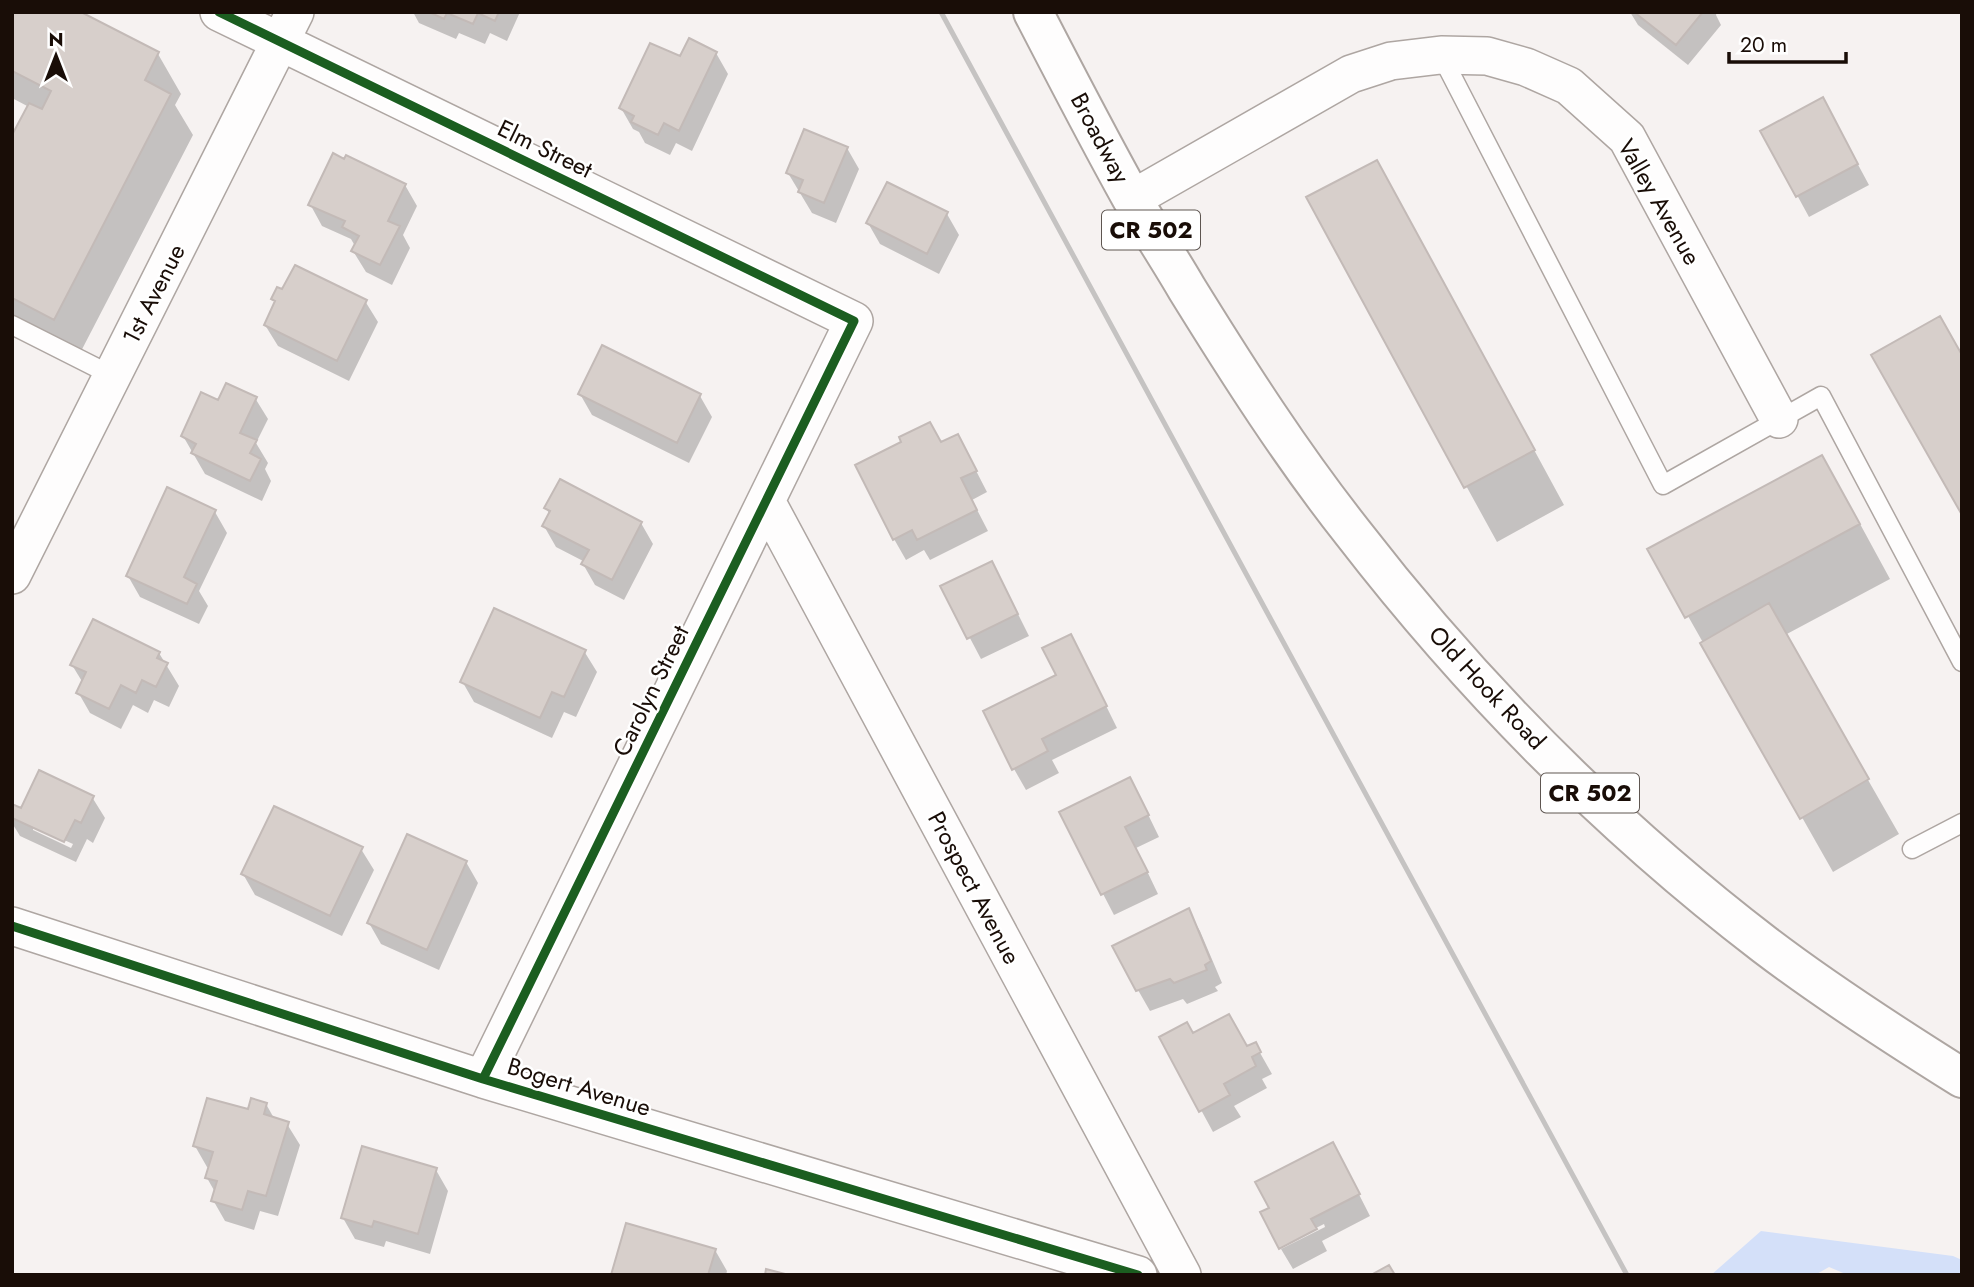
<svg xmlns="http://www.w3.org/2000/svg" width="1974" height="1287" viewBox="0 0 1974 1287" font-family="Jost,sans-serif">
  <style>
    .water { fill: #d4e0f9 }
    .shadow { fill: #0003; fill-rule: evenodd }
    .building { fill: #d7cfcb; stroke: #c3bab7; stroke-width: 2 }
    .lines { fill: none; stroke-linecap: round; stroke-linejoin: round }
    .service-casing { stroke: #aea6a2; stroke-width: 21 }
    .minor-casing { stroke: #aea6a2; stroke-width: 40 }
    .primary-casing { stroke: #aea6a2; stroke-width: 42 }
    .service { stroke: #fefdfd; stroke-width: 18 }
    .minor { stroke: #fefdfd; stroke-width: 37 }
    .primary { stroke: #fefdfd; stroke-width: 38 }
    .rail { stroke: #c5c3c2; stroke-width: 5 }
    .cycleway-casing { stroke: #fff; stroke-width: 13 }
    .cycleway { stroke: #1b5e20; stroke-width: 9 }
    .labels { text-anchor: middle; stroke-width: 5; stroke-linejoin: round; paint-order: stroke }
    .shield { fill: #fff; stroke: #5e5651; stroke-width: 2 }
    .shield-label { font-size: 23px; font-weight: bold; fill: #190d07 }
    .street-label { font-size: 24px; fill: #190d07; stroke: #fff }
  </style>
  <rect width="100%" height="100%" fill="#f6f2f1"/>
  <!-- water -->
  <path class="water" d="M1761 1231 1953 1256 1962 1260V1275H1848L1829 1267 1815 1275H1711Z"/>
  <!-- shadow -->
  <path class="shadow" d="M12 12 158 54 181 94 175 105 193 135 77 359 12 325V139L29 107 12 98Z
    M413 12H520L507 41 490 33 485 44 459 33 456 39 419 23Z
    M1630 12H1717L1716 15 1721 25 1688 65 1638 25Z
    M716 53 728 74 692 151 676 143 670 155 645 143 639 132 633 129 621 108 681 58Z
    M1834 120 1869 185 1809 217 1762 131Z
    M847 148 859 169 836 223 812 213 788 173Z
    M344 161 405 185 417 206 403 235 410 248 392 285 366 272 353 251 355 246 351 239 322 226 310 204Z
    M1308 198 1407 216 1564 505 1497 542Z
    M947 214 959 235 939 274 880 244 868 223Z
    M273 299 365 301 378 322 349 381 278 346 265 325 276 304Z
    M580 394 700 396 712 417 689 463 592 415Z
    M255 398 268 419 256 443 268 463 265 469 271 481 262 501 205 474 183 436Z
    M941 444 969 457 987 492 972 500 988 531 930 560 924 550 906 560 894 539Z
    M546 508 641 523 653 544 624 600 595 585 583 564 585 562 556 547 544 526 550 515Z
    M1853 511 1890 579 1785 635 1899 834 1833 872 1650 549Z
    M215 512 227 533 199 591 208 606 199 624 140 597 128 576Z
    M1003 584 1029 636 981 659 943 587Z
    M584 651 597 672 576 717 564 712 552 738 474 702 462 681Z
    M159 653 179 686 169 707 154 700 148 713 133 705 121 729 90 713 78 692 83 683 72 665Z
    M1082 657 1117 728 1052 760 1059 773 1026 790 1014 769 1058 676Z
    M92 797 105 818 93 843 87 839 76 862 20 836 12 823V806L22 810ZM33 826 73 844 71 848 33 830Z
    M1141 800 1159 837 1136 848 1158 894 1114 915 1061 813Z
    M361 849 374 870 342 936 255 895 243 874Z
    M466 862 478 883 439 970 381 944 369 923Z
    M1188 911 1200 931 1222 983 1215 987 1218 991 1187 1004 1183 999 1150 1011 1138 990Z
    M1162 1038 1247 1048 1255 1044 1272 1074 1262 1079 1267 1088 1234 1106 1241 1117 1213 1132Z
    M266 1104 275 1120 287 1124 300 1145 278 1216 260 1211 254 1230 225 1221 213 1200 215 1192 207 1178 210 1168 207 1167 195 1146 249 1111Z
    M1344 1165 1370 1216 1322 1241 1327 1251 1293 1269 1281 1249 1325 1227 1324 1224 1280 1246Z
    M436 1170 448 1191 430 1254 386 1241 384 1247 355 1239 343 1218Z
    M715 1250 727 1271 726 1275H612Z"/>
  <!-- building -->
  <path class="building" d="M12 12H81L159 52 145 80 171 94 54 320 12 298V135L29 103 42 109 51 91 12 71Z
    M429 12H499L495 21 478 13 473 24 447 13 444 19Z
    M1634 12H1703L1676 45Z
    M689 38 717 52 679 131 664 123 658 135 631 122 634 116 619 108 650 43 680 56Z
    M1823 97 1858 164 1796 197 1760 131Z
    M804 129 848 147 824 203 798 192 803 180 786 173Z
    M333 153 344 159 346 155 406 184 388 221 400 226 380 265 351 251 359 236 342 227 345 221 308 205Z
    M1377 160 1535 450 1464 488 1306 197Z
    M887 182 948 212 927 254 866 223Z
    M295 265 367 300 337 361 264 325 275 301 271 299 277 287 282 289Z
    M1940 316 1962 355V515L1871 355Z
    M602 345 701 394 677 443 578 394Z
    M226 383 257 397 240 433 257 440 250 453 261 459 250 481 191 453 196 444 181 436 201 392 218 400Z
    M930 422 941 442 958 434 977 471 961 478 977 510 917 540 912 530 893 540 855 465 901 442 899 437Z
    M1822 455 1860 524 1685 618 1647 549Z
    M560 479 642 522 612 580 581 564 589 550 542 526 550 511 544 508Z
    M167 487 216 510 184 577 197 584 187 604 126 576Z
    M992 561 1018 614 967 639 940 586Z
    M1769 603 1869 779 1800 819 1700 643Z
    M494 608 586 650 564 697 552 692 540 718 460 682Z
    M93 619 160 652 157 658 168 663 156 687 142 680 136 693 121 685 109 709 76 693 86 672 70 665Z
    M1071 634 1107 706 1042 739 1048 751 1012 770 983 711 1056 675 1042 648Z
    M39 770 94 796 81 823 75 820 64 842 12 818V804L21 808Z
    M1130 777 1149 815 1125 827 1148 872 1101 895 1059 812Z
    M274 806 363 847 330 916 241 874Z
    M407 834 467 861 427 950 367 923Z
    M1189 908 1211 961 1205 965 1207 970 1174 983 1170 979 1136 991 1112 946Z
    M1229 1014 1247 1046 1256 1042 1261 1052 1252 1057 1256 1066 1224 1084 1230 1095 1199 1112 1159 1037 1187 1022 1193 1033Z
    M207 1098 248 1109 251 1098 267 1103 264 1114 289 1122 266 1196 248 1191 242 1210 211 1201 217 1181 205 1178 213 1152 193 1146Z
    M1333 1142 1360 1194 1311 1219 1317 1229 1279 1249 1260 1212 1269 1208 1255 1182Z
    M362 1146 437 1168 418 1234 374 1221 372 1227 341 1218Z
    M626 1223 716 1249 708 1275H611Z
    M1389 1265 1395 1275H1371Z
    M766 1269 789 1275H765Z"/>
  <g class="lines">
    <!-- service casing -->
    <g class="service-casing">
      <path id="service" d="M1441 55 1663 485 1821 396 1962 662
        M12 325 113 376
        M1912 849 1962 823"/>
    </g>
    <!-- minor casing -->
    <g class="minor-casing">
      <path id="minor" d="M219 12 854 321 483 1079
        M1132 199 1351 74 1391 61 1441 55 1487 56 1526 67 1569 86 1627 138 1779 419
        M766 501 1182 1275
        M12 575 295 12
        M12 926 483 1079 1138 1275"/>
    </g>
    <!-- primary casing -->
    <g class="primary-casing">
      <path id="primary" d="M1033 12C1065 74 1097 136 1131 197 1149 228 1169 258 1187 289 1239 373 1292 456 1353 533 1472 687 1611 827 1765 945 1828 993 1895 1036 1962 1078"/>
    </g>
    <!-- service -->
    <use href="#service" class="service"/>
    <!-- minor -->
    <use href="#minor" class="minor"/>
    <!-- primary -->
    <use href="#primary" class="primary"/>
    <!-- rail -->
    <path class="rail" d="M941 12 1627 1275"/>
    <!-- cycleway casing -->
    <g class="cycleway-casing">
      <path id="cycleway" d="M219 12 854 321 483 1079
        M12 926 483 1079 1138 1275"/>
    </g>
    <!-- cycleway -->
    <use href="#cycleway" class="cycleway"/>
  </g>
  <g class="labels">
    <!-- shield labels -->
    <g class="shield">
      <rect x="1102" y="210.5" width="98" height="39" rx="5"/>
      <rect x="1541" y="773.5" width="98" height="39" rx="5"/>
    </g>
    <g class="shield-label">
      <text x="1151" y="238">CR 502</text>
      <text x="1590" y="801">CR 502</text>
    </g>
    <!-- street labels -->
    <g class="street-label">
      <text transform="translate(1100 138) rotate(62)" y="8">Broadway</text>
      <text transform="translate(545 149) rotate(26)" y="8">Elm Street</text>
      <text transform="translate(1659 202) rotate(60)" y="8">Valley Avenue</text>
      <text transform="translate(154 294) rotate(-63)" y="8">1st Avenue</text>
      <text transform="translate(1487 688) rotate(47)" y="8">Old Hook Road</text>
      <text transform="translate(651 691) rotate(-64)" y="8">Carolyn Street</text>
      <text transform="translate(974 888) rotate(62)" y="8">Prospect Avenue</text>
      <text transform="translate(579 1087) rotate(17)" y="8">Bogert Avenue</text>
    </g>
  </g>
  <!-- border -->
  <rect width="1974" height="1287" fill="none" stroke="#190d07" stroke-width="28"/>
  <!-- north arrow -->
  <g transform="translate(56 56)" stroke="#ffffff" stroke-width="5" paint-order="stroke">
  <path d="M0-5L12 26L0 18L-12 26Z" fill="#190d07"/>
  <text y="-10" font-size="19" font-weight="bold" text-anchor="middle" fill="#190d07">N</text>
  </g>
  <!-- scale -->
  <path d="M1729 52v10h117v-10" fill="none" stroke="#190d07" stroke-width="3.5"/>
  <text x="1740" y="52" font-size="21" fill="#190d07" stroke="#ffffff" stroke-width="5" paint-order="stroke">20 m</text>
</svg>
